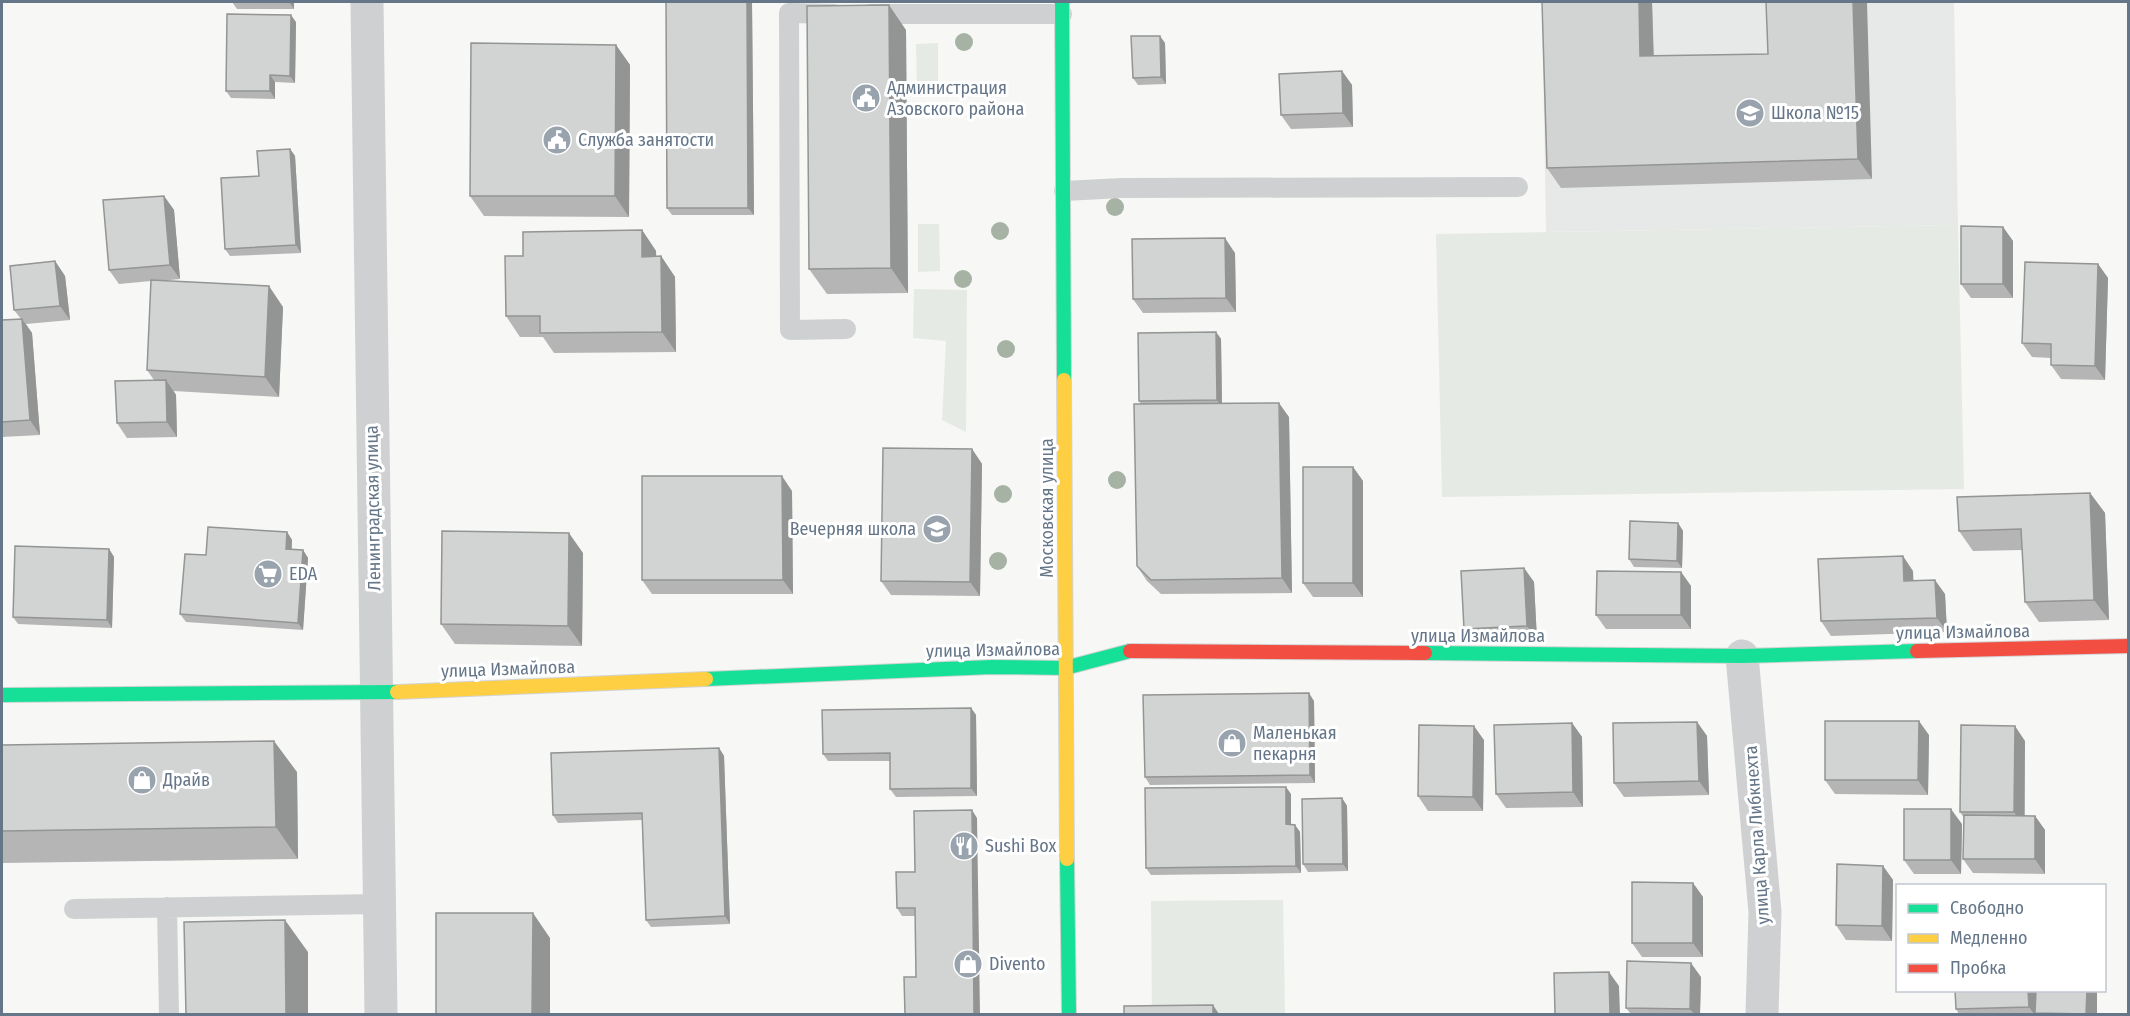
<svg xmlns="http://www.w3.org/2000/svg" width="2130" height="1016" viewBox="0 0 2130 1016" font-family="'Fira Sans Condensed',sans-serif">
  <style>
    .built { fill: #e7e9e8 }
    .green { fill: #e6eae4 }
    .lines { fill: none; stroke-linecap: round; stroke-linejoin: round }
    .fast-casing { stroke: #d2d4d5; stroke-width: 16 }
    .slow-casing { stroke: #d2d4d5; stroke-width: 16 }
    .jam-casing { stroke: #d2d4d5; stroke-width: 16 }
    .lane { stroke: #cfd0d1; stroke-width: 20 }
    .street { stroke: #cfd0d1; stroke-width: 33 }
    .fast { stroke: #16e098; stroke-width: 14 }
    .slow { stroke: #ffcf43; stroke-width: 14 }
    .jam { stroke: #f24e42; stroke-width: 14 }
    .tree { fill: #a6b2a4 }
    .wall { fill: #b5b5b5 }
    .shaded-wall { fill: #939494 }
    .building { fill: #d2d3d3; stroke: #939494; stroke-width: 1.5 }
    .labels { text-anchor: middle; stroke-width: 6; stroke-linejoin: round; paint-order: stroke }
    .poi-label { font-size: 18px; fill: #657688; stroke: #fff; text-anchor: start }
    .street-label { font-size: 18px; fill: #657688; stroke: #fff }
  </style>
  <rect width="100%" height="100%" fill="#f7f7f6"/>
  <!-- built -->
  <path class="built" d="M1542 2H1954L1958 225 1546 232Z"/>
  <!-- green -->
  <path class="green" d="M938 43V91H917L916 44Z
    M918 224H939L940 271 918 272Z
    M1958 225 1964 489 1442 497 1436 234Z
    M914 289 967 290 966 432 942 420 946 341 913 338Z
    M1283 900 1285 1014H1152L1151 901Z"/>
  <g class="lines">
    <!-- fast casing -->
    <g class="fast-casing">
      <path id="fast" d="M1062 2 1064 380
        M1425 653 1742 656 1917 651
        M706 679 992 667 1065 668 1130 651
        M2 695 397 692
        M1067 859 1069 1014"/>
    </g>
    <!-- slow casing -->
    <g class="slow-casing">
      <path id="slow" d="M1064 380 1067 859
        M397 692 706 679"/>
    </g>
    <!-- jam casing -->
    <g class="jam-casing">
      <path id="jam" d="M1130 651 1425 653
        M1917 651 2128 646"/>
    </g>
    <!-- lane -->
    <path class="lane" d="M834 14 789 13 790 330 846 329
      M870 14H1062
      M1064 191 1122 188 1518 187
      M167 907 169 1014
      M74 909 379 904"/>
    <!-- street -->
    <path class="street" d="M367 2 381 1014
      M1742 656 1765 912 1762 1014"/>
    <!-- fast -->
    <use href="#fast" class="fast"/>
    <!-- slow -->
    <use href="#slow" class="slow"/>
    <!-- jam -->
    <use href="#jam" class="jam"/>
  </g>
  <!-- trees -->
  <g class="tree">
    <circle cx="964" cy="42" r="9"/>
    <circle cx="1115" cy="207" r="9"/>
    <circle cx="1000" cy="231" r="9"/>
    <circle cx="963" cy="279" r="9"/>
    <circle cx="1006" cy="349" r="9"/>
    <circle cx="1117" cy="480" r="9"/>
    <circle cx="1003" cy="494" r="9"/>
    <circle cx="998" cy="561" r="9"/>
  </g>
  <!-- wall -->
  <path class="wall" d="M232 2H294V9H237Z
    M666 2H752L754 215H672L667 208Z
    M1542 2H1652L1654 56 1768 54 1766 2 1872 179 1561 188 1547 168Z
    M296 22 295 83 275 82V99L231 98 226 91Z
    M906 30 908 293 827 294 809 269Z
    M1165 43 1166 84 1138 85 1133 78Z
    M616 45 630 65 629 217 484 216 470 196Z
    M1342 71 1352 85 1353 127 1291 129 1281 115Z
    M290 149 295 156 301 253 230 256 225 249 259 176Z
    M164 196 174 210 180 279 160 281 283 307 279 397 174 391 176 395 177 437 127 438 117 423 154 380 147 370 151 281 119 284 109 270Z
    M2003 227 2013 241V298H1971L1961 284Z
    M642 230 656 251V256H661L675 277 676 352 554 353 543 337H520L506 316 523 256Z
    M1235 253 1236 312 1143 313 1133 299Z
    M55 261 65 276 70 320 26 324 32 333 40 435 2 437V320L21 319 14 310Z
    M2098 264 2108 278 2105 380 2061 379 2051 365V358L2032 357 2022 343Z
    M1216 332 1221 339 1222 403 1289 417 1292 593 1161 594 1147 581 1137 566 1141 404 1139 401Z
    M972 449 982 464 980 596 891 595 881 581Z
    M1353 467 1363 481V597H1313L1303 583Z
    M792 491 793 594H652L642 580Z
    M2090 493 2105 513 2109 620 2039 622 2025 602 2022 550 1973 551 1959 531Z
    M1678 523 1683 531 1682 568 1634 567 1629 559Z
    M287 532 292 540V549L303 550 308 558 303 630 186 622 180 614 206 555Z
    M109 549 114 557 112 628 18 624 13 617Z
    M583 553 582 646 455 644 441 624Z
    M1524 568 1534 582 1537 640 1474 643 1464 629Z
    M1913 571V580L1945 594 1947 632 1831 636 1821 621Z
    M1681 572 1691 586V629H1606L1596 615Z
    M1314 701 1315 783 1150 785 1145 777Z
    M971 708 976 715 977 796 896 797 890 789V761H828L823 754Z
    M1697 722 1707 736 1709 795 1624 797 1614 783Z
    M1572 723 1582 737 1583 807 1506 808 1496 794Z
    M1929 735 1928 795 1835 794 1825 780Z
    M1484 740 1483 811H1428L1418 796Z
    M2025 741V816H2035L2045 830V874L1973 873 1963 859 1964 818 1960 812Z
    M2 745 297 772 298 859 2 863Z
    M719 748 724 756 730 924 651 927 646 920 642 820 558 823 553 815Z
    M1291 794V824L1295 825 1300 832 1301 873 1151 875 1146 868Z
    M1342 798 1347 806 1348 871 1308 872 1303 864Z
    M977 818 916 977 915 916H902L897 908 915 872Z
    M1962 824 1961 874H1914L1904 860Z
    M1883 866 1893 880 1892 941 1846 940 1836 925Z
    M1693 883 1703 897V957H1642L1632 943Z
    M1701 977 1700 1014H1631L1626 1008Z
    M1955 990H2097V1014H1959L1956 1009Z"/>
  <!-- shaded-wall -->
  <path class="shaded-wall" d="M289 2H294V9Z
    M747 2H752L754 215 748 208Z
    M1639 2H1652L1654 77 1640 56Z
    M1853 2H1867L1872 179 1858 159Z
    M889 5 906 30 908 293 891 268Z
    M291 15 296 22 295 83 290 76Z
    M1160 36 1165 43 1166 84 1161 77Z
    M616 45 630 65 629 217 615 196Z
    M1342 71 1352 85 1353 127 1343 113Z
    M270 75 275 82V99L270 91Z
    M290 149 295 156 301 253 296 245Z
    M164 196 174 210 180 279 170 265Z
    M2003 227 2013 241V298L2003 284Z
    M642 230 656 251 657 277 642 257Z
    M1225 238 1235 253 1236 312 1226 298Z
    M661 256 675 277 676 352 662 332Z
    M55 261 65 276 70 320 60 306Z
    M2098 264 2108 278 2105 380 2095 366Z
    M269 286 283 307 279 397 265 377Z
    M22 319 32 333 40 435 30 420Z
    M1216 332 1221 339 1222 408 1217 400Z
    M166 380 176 395 177 437 167 422Z
    M1279 403 1289 417 1292 593 1282 578Z
    M972 449 982 464 980 596 970 582Z
    M1353 467 1363 481V597L1353 583Z
    M782 476 792 491 793 594 783 580Z
    M2090 493 2105 513 2109 620 2094 600Z
    M1678 523 1683 531 1682 568 1677 561Z
    M287 532 292 540 291 556 286 549Z
    M569 533 583 553 582 646 568 626Z
    M109 549 114 557 112 628 107 620Z
    M303 550 308 558 303 630 298 623Z
    M1903 556 1913 571 1914 595 1904 581Z
    M1524 568 1534 582 1537 640 1527 626Z
    M1681 572 1691 586V629L1681 615Z
    M1935 580 1945 594 1947 632 1937 618Z
    M1309 693 1314 701 1315 783 1310 775Z
    M971 708 976 715 977 796 971 788Z
    M1919 721 1929 735 1928 795 1918 780Z
    M1697 722 1707 736 1709 795 1699 781Z
    M1572 723 1582 737 1583 807 1573 792Z
    M1474 726 1484 740 1483 811 1473 797Z
    M2015 726 2025 741 2024 827 2014 812Z
    M274 741 297 772 298 859 276 827Z
    M719 748 724 756 730 924 725 916Z
    M1286 787 1291 794V832L1286 824Z
    M1342 798 1347 806 1348 871 1343 864Z
    M1951 809 1962 824 1961 874 1951 860Z
    M972 810 977 818 980 1014H974Z
    M2035 816 2045 830V874L2035 859Z
    M1295 825 1300 832 1301 873 1296 866Z
    M1883 866 1893 880 1892 941 1882 926Z
    M1693 883 1703 897V957L1693 943Z
    M533 913 550 938V1014H532Z
    M285 920 308 952V1014H286Z
    M1691 963 1701 977 1700 1014H1694L1690 1009Z
    M1609 972 1619 986 1620 1014H1610Z
    M2028 990H2038L2035 1013 2036 1014H2034L2029 1007Z
    M2087 990H2097V1014H2086Z
    M1213 1005 1219 1014H1213Z"/>
  <!-- building -->
  <path class="building" d="M666 2H747L748 208H667Z
    M1542 2H1639L1640 56 1768 54 1766 2H1853L1858 159 1547 168Z
    M889 5 891 268 809 269 807 6Z
    M227 14 291 15 290 76 270 75V91H226Z
    M1131 36H1160L1161 77 1133 78Z
    M471 43 616 45 615 196H470Z
    M1342 71 1343 113 1281 115 1279 74Z
    M290 149 296 245 225 249 221 178 259 176 257 151Z
    M164 196 170 265 109 270 103 200Z
    M1961 226 2003 227V284H1961Z
    M642 230V257L661 256 662 332 540 333V316H506L505 256H523V232Z
    M1225 238 1226 298 1133 299 1132 239Z
    M55 261 60 306 14 310 10 266Z
    M2025 262 2098 264 2095 366 2051 365V344L2022 343Z
    M151 280 269 286 265 377 147 370Z
    M22 319 30 420 2 422V320Z
    M1216 332 1217 400 1139 401 1138 333Z
    M166 380 167 422 117 423 115 381Z
    M1279 403 1282 578 1151 580 1137 566 1134 404Z
    M883 448 972 449 970 582 881 581Z
    M1303 467H1353V583H1303Z
    M642 476H782L783 580H642Z
    M2090 493 2094 600 2025 602 2021 529 1959 531 1957 497Z
    M1630 521 1678 523 1677 561 1629 559Z
    M208 527 287 532 286 549 303 550 298 623 180 614 185 554 206 555Z
    M442 531 569 533 568 626 441 624Z
    M15 546 109 549 107 620 13 617Z
    M1903 556 1904 581 1935 580 1937 618 1821 621 1818 559Z
    M1524 568 1527 626 1464 629 1461 571Z
    M1597 571 1681 572V615H1596Z
    M1309 693 1310 775 1145 777 1143 695Z
    M971 708V788L890 789V753L823 754 822 710Z
    M1825 721H1919L1918 780H1825Z
    M1697 722 1699 781 1614 783 1613 723Z
    M1572 723 1573 792 1496 794 1494 725Z
    M1419 725 1474 726 1473 797 1418 796Z
    M1961 725 2015 726 2014 812H1960Z
    M274 741 276 827 2 831V745Z
    M719 748 725 916 646 920 642 813 553 815 551 753Z
    M1286 787V824L1295 825 1296 866 1146 868 1145 788Z
    M1342 798 1343 864H1303L1302 799Z
    M1904 809H1951V860H1904Z
    M972 810 974 1014H905L904 977H916L915 908H897L896 872H915L914 811Z
    M1964 815 2035 816V859H1963Z
    M1837 864 1883 866 1882 926 1836 925Z
    M1632 882 1693 883V943H1632Z
    M436 913H533L532 1014H436Z
    M285 920 286 1014H186L184 922Z
    M1627 961 1691 963 1690 1009 1626 1008Z
    M1609 972 1610 1014H1555L1554 973Z
    M1955 990H2028L2029 1007 1956 1009Z
    M2036 990H2087L2086 1014 2035 1013Z
    M1213 1005V1014H1124V1006Z"/>
  <!-- icons -->
  <defs>
    <g id="civic-disc" transform="scale(1.5)"><circle r="9.5" fill="#98a3ae" stroke="#fff"/><path d="M-.6-6.5H3V-4.5H.6V-3L4-1V1h2V6H-6V1h2V-1L-.6-3ZM-1.2 2.5V6h2.4V2.5Z" fill="#fff"/></g>
    <g id="school-disc" transform="scale(1.5)"><circle r="9.5" fill="#98a3ae" stroke="#fff"/><path d="M0-5L7-2L0 1L-7-2ZM-4 1L0 2.5L4 1V4Q0 6-4 4Z" fill="#fff"/></g>
    <g id="supermarket-disc" transform="scale(1.5)"><circle r="9.5" fill="#98a3ae" stroke="#fff"/><path d="M-6-5.5h2.5l.6 2H6L4.5 2H-2.5L-4.4-4H-6ZM-1.5 3.2a1.3 1.3 0 1 0 .1 0ZM3 3.2a1.3 1.3 0 1 0 .1 0Z" fill="#fff"/></g>
    <g id="shop-disc" transform="scale(1.5)"><circle r="9.5" fill="#98a3ae" stroke="#fff"/><path d="M-5-2.5h2.3a2.7 3.5 0 0 1 5.4 0H5L5.5 6h-11ZM-1.5-2.5h3a1.5 2.3 0 0 0-3 0Z" fill="#fff"/></g>
    <g id="restaurant-disc" transform="scale(1.5)"><circle r="9.5" fill="#98a3ae" stroke="#fff"/><path d="M-5-6h1v4h1v-4h1v4h1v-4h1v5L-1.5 .5V6h-2V.5L-5-1ZM5-6V6H3V1.5H1.5Q1.5-4 5-6Z" fill="#fff"/></g>
  </defs>
  <g fill-rule="evenodd">
    <use href="#civic-disc" x="866" y="98"/>
    <use href="#school-disc" x="1750" y="113"/>
    <use href="#civic-disc" x="557" y="140"/>
    <use href="#school-disc" x="937" y="529"/>
    <use href="#supermarket-disc" x="268" y="574"/>
    <use href="#shop-disc" x="1232" y="743"/>
    <use href="#shop-disc" x="142" y="780"/>
    <use href="#restaurant-disc" x="964" y="846"/>
    <use href="#shop-disc" x="968" y="964"/>
  </g>
  <g class="labels">
    <!-- poi labels -->
    <g class="poi-label">
      <text x="887" y="94">Администрация<tspan x="887" dy="21">Азовского района</tspan></text>
      <text x="1771" y="119">Школа №15</text>
      <text x="578" y="146">Служба занятости</text>
      <text x="916" y="535" text-anchor="end">Вечерняя школа</text>
      <text x="289" y="580">EDA</text>
      <text x="1253" y="739">Маленькая<tspan x="1253" dy="21">пекарня</tspan></text>
      <text x="163" y="786">Драйв</text>
      <text x="985" y="852">Sushi Box</text>
      <text x="989" y="970">Divento</text>
    </g>
    <!-- street labels -->
    <g class="street-label">
      <text transform="translate(373 508) rotate(-91)" y="6">Ленинградская улица</text>
      <text transform="translate(1047 508) rotate(-90)" y="6">Московская улица</text>
      <text transform="translate(1963 632) rotate(-1)" y="6">улица Измайлова</text>
      <text x="1478" y="642">улица Измайлова</text>
      <text transform="translate(993 650) rotate(-1)" y="6">улица Измайлова</text>
      <text transform="translate(508 669) rotate(-2)" y="6">улица Измайлова</text>
      <text transform="translate(1757 835) rotate(-94)" y="6">улица Карла Либкнехта</text>
    </g>
  </g>
  <!-- border -->
  <rect width="2130" height="1016" fill="none" stroke="#657688" stroke-width="6"/>
  <!-- legend -->
  <rect x="1896" y="884" width="210" height="108" fill="#ffffff" stroke="#c1c8cf" stroke-width="1.5"/>
  <rect x="1908" y="904" width="30" height="9" fill="#16e098" stroke="#c1c8cf" stroke-width="1.5"/>
  <text x="1950" y="914" font-size="18" fill="#657688">Свободно</text>
  <rect x="1908" y="934" width="30" height="9" fill="#ffcf43" stroke="#c1c8cf" stroke-width="1.5"/>
  <text x="1950" y="944" font-size="18" fill="#657688">Медленно</text>
  <rect x="1908" y="964" width="30" height="9" fill="#f24e42" stroke="#c1c8cf" stroke-width="1.5"/>
  <text x="1950" y="974" font-size="18" fill="#657688">Пробка</text>
</svg>
